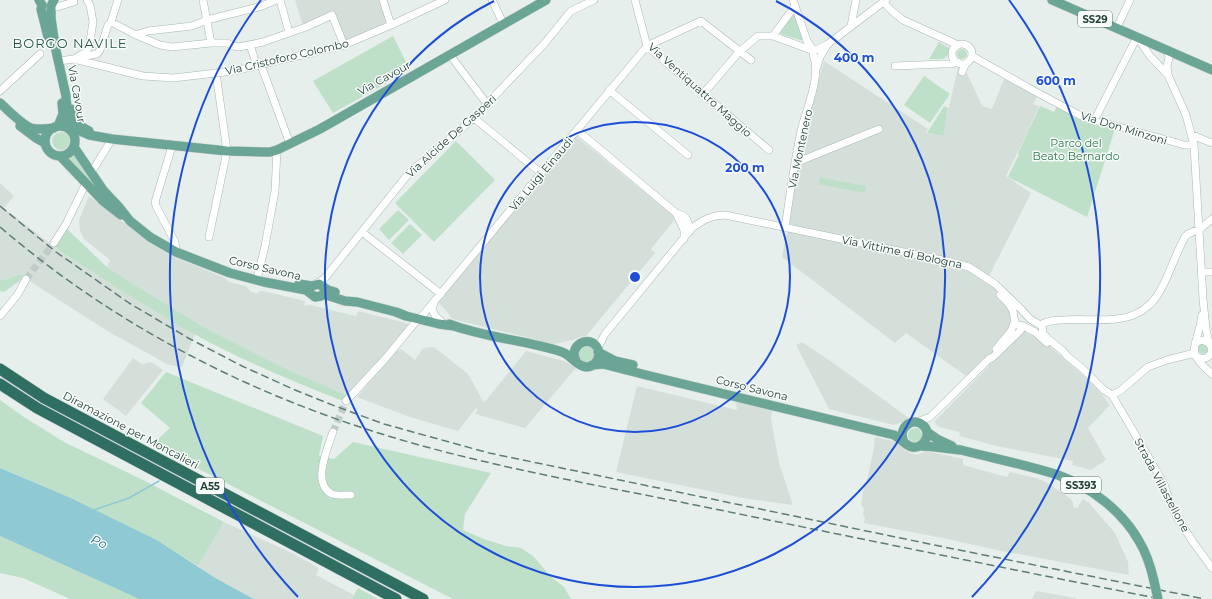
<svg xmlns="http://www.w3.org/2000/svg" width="1212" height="599" viewBox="0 0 1212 599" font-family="Montserrat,sans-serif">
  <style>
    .built { fill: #d4dfda }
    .green { fill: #bfe0c8 }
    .water { fill: #8ec9d4 }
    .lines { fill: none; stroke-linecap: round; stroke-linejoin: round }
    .stream { stroke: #8ec9d4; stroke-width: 1.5 }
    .minor-tunnel { stroke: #bfccc8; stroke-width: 7; stroke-dasharray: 7 3.5; stroke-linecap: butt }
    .minor-casing { stroke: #a8b8b2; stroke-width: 8 }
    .major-casing { stroke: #c2cac8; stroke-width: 10 }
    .highway-casing { stroke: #c2cac8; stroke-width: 12 }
    .minor { stroke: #fff; stroke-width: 7 }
    .major { stroke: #6aa596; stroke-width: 9 }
    .highway { stroke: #2f6f62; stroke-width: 11 }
    .rail { stroke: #5f7d75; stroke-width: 1.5; stroke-dasharray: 8 4; stroke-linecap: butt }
    .major-bridge-casing { stroke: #c2cac8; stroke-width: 10; stroke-linecap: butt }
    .major-bridge { stroke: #6aa596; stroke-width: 9 }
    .ring { fill: none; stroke: #1d4ed8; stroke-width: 2 }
    .labels { text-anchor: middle; stroke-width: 3; stroke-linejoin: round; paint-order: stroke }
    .shield { fill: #f7fbf9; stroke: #637a73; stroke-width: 1 }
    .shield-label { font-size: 10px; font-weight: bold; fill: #24423a }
    .street-label { font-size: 11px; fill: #24423a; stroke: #f7fbf9 }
    .park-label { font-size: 11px; fill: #2d7a4b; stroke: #f7fbf9 }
    .water-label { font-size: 12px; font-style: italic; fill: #1c6f80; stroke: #f7fbf9 }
    .quarter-label { font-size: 13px; letter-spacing: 1px; fill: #1f5548; stroke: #f7fbf9 }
    .centre { fill: #1d4ed8; stroke: #f7fbf9; stroke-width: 2 }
    .ring-label { font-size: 12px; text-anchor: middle; font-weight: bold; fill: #1d4ed8; stroke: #f7fbf9; stroke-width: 3; stroke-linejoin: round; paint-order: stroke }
  </style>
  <rect width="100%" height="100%" fill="#e6efeb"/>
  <!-- built -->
  <path class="built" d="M295 0H383L389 23 344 43 332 14 303 26Z
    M824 61 928 129 926 133 942 136 958 68 966 71 982 106 992 109 1004 79 1037 96 1033 104 1039 106 1028 131 1006 176 1031 193 989 276 998 295 1008 308 1013 322 1044 341 1095 386 1110 405 1088 428 1106 460 1091 470 1072 465 1073 461 997 446 959 436 960 432 939 427 934 422 989 366 982 362 966 376 906 333 895 343 782 257 789 224 805 128Z
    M577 137 676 218 651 249 655 253 586 336 580 337 573 340 554 344 452 319 449 314 437 301 521 200Z
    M0 183 14 196 4 208 57 249 152 310 195 334 182 367 169 365 109 332 34 284 21 274 4 280H0Z
    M89 196 149 242 174 257 225 278 229 282 246 286 250 291 257 294 260 291H263L305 301 304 306 310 305 356 316 358 311 410 324 364 380 346 395 280 366 202 326 135 286 107 267 110 260 84 239 80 231 79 220Z
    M802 342 832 362 910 419 894 425 829 409 796 345Z
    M434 347 468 374 484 403 526 351 564 361 576 368 525 428 475 414 478 410 476 408 458 431 410 417 357 397 394 352 401 349 415 360 423 348Z
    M133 358 142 364 147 363 148 362 153 363 163 370 126 416 103 399Z
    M637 386 737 410 736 400 772 409 771 419 779 463 793 505 743 498 616 472Z
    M875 437 897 442 904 449 911 453 917 455 926 451 963 459V465L1007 477 1010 472 1036 478 1046 482 1071 499 1073 503V507L1077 508 1083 499 1089 503 1115 533 1128 562 1129 575 992 549 948 539 864 523 865 517 863 516 864 509 861 505 864 486 867 480 874 448Z
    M224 522 292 553 319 568 316 575 354 595 352 599H254L217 579 198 566Z
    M1036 591 1076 598V599H1032Z"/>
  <!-- green -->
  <path class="green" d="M795 10 804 41 777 33Z
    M393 36 410 70 333 113 313 81Z
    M939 42 949 48 948 55 943 59H929Z
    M957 54a5 5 0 1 1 10 0a5 5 0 1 1-10 0Z
    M924 76 950 94 930 123 904 105Z
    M944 106 948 108 943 136 927 133Z
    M1040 106 1054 112 1057 106 1115 129 1087 217 1008 177 1019 154 1018 153Z
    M52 141a9 9 0 1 1 18 0a9 9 0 1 1-18 0Z
    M456 141 495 180 434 242 395 203Z
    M75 155 105 196 80 172 69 158Z
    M821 176 823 178 866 186 865 193 818 184Z
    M398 210 409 220 389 240 379 229Z
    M410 224 422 235 403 254 391 243Z
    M65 227 107 267 136 286 202 326 280 366 346 395 343 401C292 381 241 360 194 334 147 308 102 278 57 249L55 245Z
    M21 274 25 277 4 292 0 291V280H4Z
    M1198 349a5 5 0 1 1 10 0a5 5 0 1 1-10 0Z
    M577 354a9 9 0 1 1 18 0a9 9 0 1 1-18 0Z
    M166 372 323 436 319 456 334 459 353 442 491 473 465 514 463 530 484 539 506 546 521 548 533 556 551 577 564 587 571 599H453L152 445 170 428 141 403Z
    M0 400 24 417 64 442 141 479 224 522 198 566 157 540 71 498 0 468Z
    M908 435a7 7 0 1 1 14 0a7 7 0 1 1-14 0Z
    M0 536 139 599H70L23 578 0 573Z
    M358 588 378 599H352Z"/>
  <!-- water -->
  <path class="water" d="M0 468 71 498 157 540 217 579 254 599H139L0 536Z"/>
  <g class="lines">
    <!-- stream -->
    <path class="stream" d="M94 510 129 498 159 481"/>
    <!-- minor-tunnel -->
    <path class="minor-tunnel" d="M26 279 54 243
      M333 432 346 401"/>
    <!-- minor casing -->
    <g class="minor-casing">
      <path id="minor" d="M203 0 211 43
        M280 0 289 32
        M383 0 391 25
        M492 0 504 25
        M635 0 647 46 769 150
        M793 0 807 41 814 51
        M883 2 893 12 903 20 958 45
        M57 7 74 2
        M111 22 118 0
        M851 26 856 0
        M1116 28 1119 23 1130 0
        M136 35 160 45 172 47 211 43H227L233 46 239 47 263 42 306 27 332 15 344 45
        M773 36 795 6
        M952 54a10 10 0 1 1 20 0a10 10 0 1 1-20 0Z
        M250 45 257 66
        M814 51 828 44 886 0
        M1168 51 1169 58 1167 66 1168 75 1186 115 1194 145 1203 299 1206 329 1209 343
        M450 55 487 104
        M972 56 1036 92 1083 117 1174 142 1184 145H1194
        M80 57 97 54 100 50 108 25 111 22 136 35 148 31 192 26 207 20 262 6 276 0
        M74 59 143 76 173 78 234 71 344 45 391 25 445 0
        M59 61 74 59 86 52 88 48 90 41 93 22 90 5 87 0
        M261 65 290 144
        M895 66 943 64H952L958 62
        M817 67 820 57 828 44
        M962 72 966 63
        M609 90 688 155
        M0 91 40 54
        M703 94 739 52 758 36H773L814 51
        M474 118 541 173
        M1094 121 1137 37 1150 56 1168 75
        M577 130 676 213 684 230V239
        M1192 135 1212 143
        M172 145 170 153 155 202 156 206 175 242 176 252
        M795 163 879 129
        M91 173 112 139
        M676 213C687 216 688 220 690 231
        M785 228C790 195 794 163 801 131 806 108 822 77 813 54L814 51
        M362 232 441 294
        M209 237 227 151 216 73
        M54 243 66 224 86 183
        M1202 272H1212
        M258 275 265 246 275 191 277 150
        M317 283 324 279 409 173 474 118 487 104 544 44 571 11 594 0
        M1000 295 1009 304 1013 311 1015 323 1017 325 1023 326 1035 332 1047 343
        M434 303C431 311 434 316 441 321
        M0 316 18 294 26 279
        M422 316 647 46 701 21 751 60
        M1040 325C1047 321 1055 320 1063 320 1097 317 1134 329 1157 296 1169 278 1174 256 1185 237L1188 234 1200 229 1212 219
        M1195 344 1200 326 1202 315
        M597 349 605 334 692 228C703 220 712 215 725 215L947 261 969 267 995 284 1021 309 1030 319 1042 326 1043 333 1047 338 1063 351 1067 356 1082 368 1104 390 1112 395
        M996 349 1011 331 1015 321
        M1212 349 1209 343 1203 340 1197 342C1188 354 1204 367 1212 374
        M1196 356C1203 361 1211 358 1212 349
        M1112 395 1163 482 1173 509 1178 519 1193 542 1212 568
        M1112 395 1120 391 1148 367 1167 360 1195 353
        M346 401 385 359 418 319
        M917 422 930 417 989 359 993 357 1020 331 1023 326
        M333 432C328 447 311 484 332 494 338 496 345 495 351 495"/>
    </g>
    <!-- major casing -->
    <g class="major-casing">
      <path id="major" d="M39 0 42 5 41 9 48 37
        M54 0 51 6V18L55 46 66 96V99L70 130
        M1052 0 1212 70
        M0 103C8 110 21 124 31 128 38 130 46 129 54 128
        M71 109C75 119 79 127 89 131
        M45 141a15 15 0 1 1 30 0a15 15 0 1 1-30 0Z
        M20 126 36 138 45 143
        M58 126 63 114 62 103
        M70 130H78L89 135 112 139 227 151 263 152H270L277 150 320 129 546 0
        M74 147 103 190 119 207 130 221 150 237 176 252 230 273 264 282 306 290 315 297 321 296 323 294 345 301 357 302 396 312 406 316 439 324 454 326
        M61 157 103 201 121 215
        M299 284 312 286 319 284 328 290 335 292
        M449 324C485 338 526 340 562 352 571 355 576 366 586 367 596 367 602 356 597 347 588 334 568 346 576 361
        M598 352 615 361 633 365
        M592 365 603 364 646 375 894 435C900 438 905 445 912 447 923 449 932 435 924 426 913 415 897 428 904 442
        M927 432 937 439 952 446
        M921 446C934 446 947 449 961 450 992 458 1027 465 1058 475 1091 487 1122 511 1139 541 1147 554 1151 568 1154 581"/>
    </g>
    <!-- highway casing -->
    <g class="highway-casing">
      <path id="highway" d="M0 369 44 398 423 599
        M0 384 37 408 396 599"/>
    </g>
    <!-- minor -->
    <use href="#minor" class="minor"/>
    <!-- major -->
    <use href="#major" class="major"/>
    <!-- highway -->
    <use href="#highway" class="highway"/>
    <!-- rail -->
    <path class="rail" d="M0 206 56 252 129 303 190 339 242 366 295 390 335 406 384 424 489 453 944 547 1205 599
      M0 227C112 323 244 392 385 435 489 467 598 485 705 507 857 538 1009 569 1161 599"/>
    <!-- major-bridge casing -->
    <g class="major-bridge-casing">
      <path id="major-bridge" d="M1154 581 1158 599"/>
    </g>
    <!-- major-bridge -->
    <use href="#major-bridge" class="major-bridge"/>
  </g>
  <!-- distance rings -->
  <g class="ring">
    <circle cx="635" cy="277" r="155"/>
    <path d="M776 1A310 310 0 1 1 494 1"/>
    <path d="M298 597A465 465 0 0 1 261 0M1009 0A465 465 0 0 1 972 597"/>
  </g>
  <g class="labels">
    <!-- shield labels -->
    <g class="shield">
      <rect x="1078" y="11" width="34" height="16" rx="3"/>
      <rect x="1061" y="477" width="40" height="16" rx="3"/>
      <rect x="196" y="478" width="28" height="16" rx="3"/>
    </g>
    <g class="shield-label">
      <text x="1095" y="23">SS29</text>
      <text x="1081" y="489">SS393</text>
      <text x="210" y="490">A55</text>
    </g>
    <!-- street labels -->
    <g class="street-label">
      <text transform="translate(287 57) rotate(-13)" y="4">Via Cristoforo Colombo</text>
      <text transform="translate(384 78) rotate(-29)" y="4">Via Cavour</text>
      <text transform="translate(700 90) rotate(42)" y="4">Via Ventiquattro Maggio</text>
      <text transform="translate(77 94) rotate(80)" y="4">Via Cavour</text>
      <text transform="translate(1124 128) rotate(17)" y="4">Via Don Minzoni</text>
      <text transform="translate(451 136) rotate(-42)" y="4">Via Alcide De Gasperi</text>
      <text transform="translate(800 149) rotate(-78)" y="4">Via Montenero</text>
      <text transform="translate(541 174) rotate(-50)" y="4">Via Luigi Einaudi</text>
      <text transform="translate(902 252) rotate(12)" y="4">Via Vittime di Bologna</text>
      <text transform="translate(265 268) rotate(13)" y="4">Corso Savona</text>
      <text transform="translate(752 388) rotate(14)" y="4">Corso Savona</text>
      <text transform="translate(131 430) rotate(28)" y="4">Diramazione per Moncalieri</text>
      <text transform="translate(1162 485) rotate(62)" y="4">Strada Villastellone</text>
    </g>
    <!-- park labels -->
    <g class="park-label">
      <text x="1076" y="147">Parco del<tspan x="1076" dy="13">Beato Bernardo</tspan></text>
    </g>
    <!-- water labels -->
    <g class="water-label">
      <text transform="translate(99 542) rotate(26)" y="4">Po</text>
    </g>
    <!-- quarter labels -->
    <g class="quarter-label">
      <text x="70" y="48">BORGO NAVILE</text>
    </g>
  </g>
  <circle cx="635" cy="277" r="6" class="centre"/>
  <g class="ring-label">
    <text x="854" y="62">400 m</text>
    <text x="1056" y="85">600 m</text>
    <text x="745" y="172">200 m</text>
  </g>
</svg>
